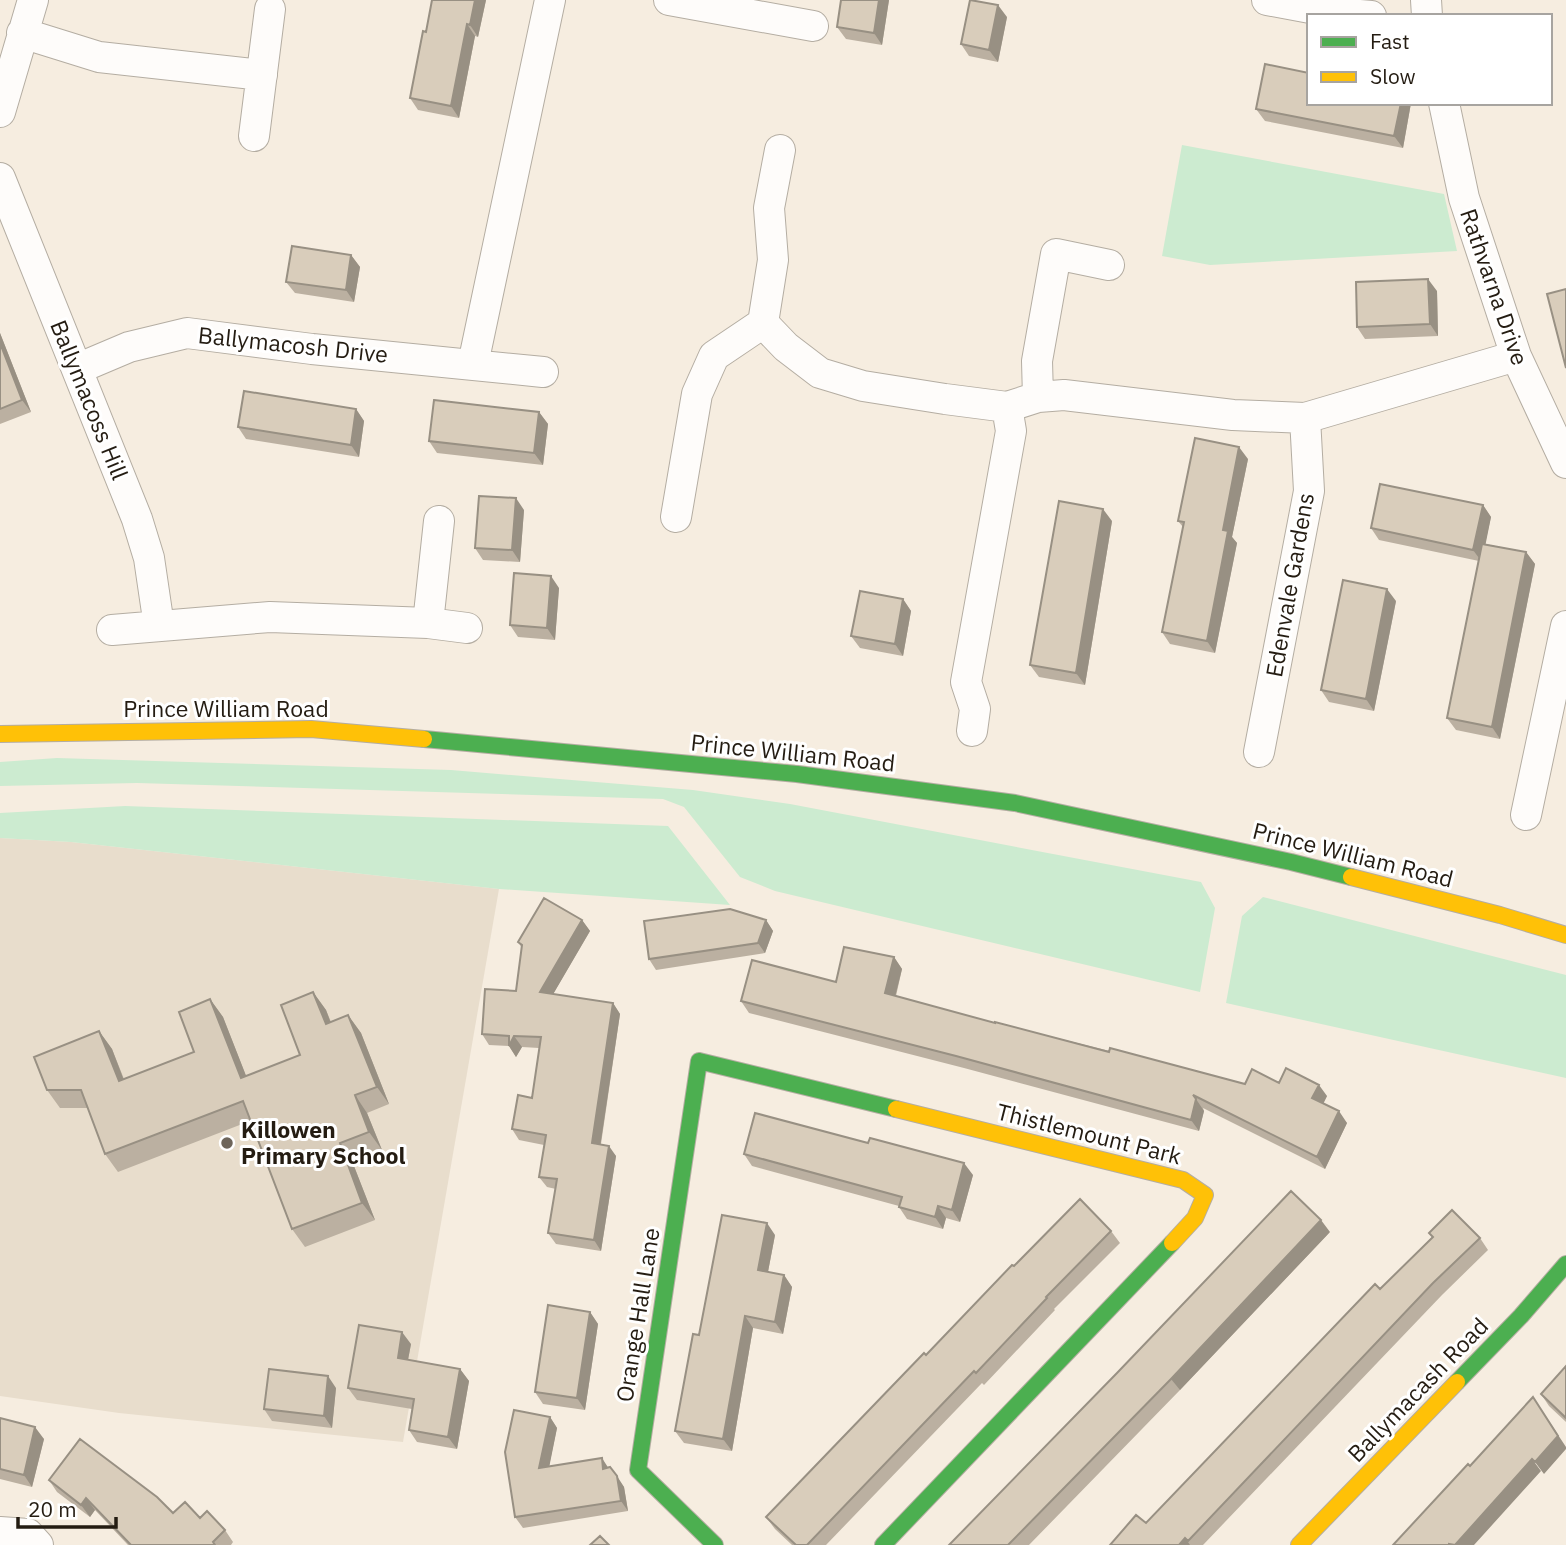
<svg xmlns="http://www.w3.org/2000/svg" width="1566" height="1545" viewBox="0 0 1566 1545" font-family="'IBM Plex Sans',sans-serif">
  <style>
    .education { fill: #e8ddcc }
    .grass { fill: #ccebd0 }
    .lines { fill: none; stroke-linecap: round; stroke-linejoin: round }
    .street-casing { stroke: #b4ada2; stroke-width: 32 }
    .fast-casing { stroke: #b4ada2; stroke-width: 18 }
    .slow-casing { stroke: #b4ada2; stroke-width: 18 }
    .street { stroke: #fefcfa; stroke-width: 30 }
    .fast { stroke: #4caf50; stroke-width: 16 }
    .slow { stroke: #ffc107; stroke-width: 16 }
    .wall { fill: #bbb0a1 }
    .shaded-wall { fill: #989083 }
    .building { fill: #d9cdbb; stroke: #989083; stroke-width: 2 }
    .poi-dot { fill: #6e655a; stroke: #fff; stroke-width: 2.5 }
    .labels { text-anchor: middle; stroke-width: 6; stroke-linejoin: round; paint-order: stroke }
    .street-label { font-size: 23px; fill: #241c12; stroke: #fff }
    .poi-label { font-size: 23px; font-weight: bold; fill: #241c12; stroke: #fff; text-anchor: start }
  </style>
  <rect width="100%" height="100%" fill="#f6ede0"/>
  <!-- education -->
  <path class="education" d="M0 838 71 842 499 889 403 1442 119 1413 0 1396Z"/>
  <!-- grass -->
  <path class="grass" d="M1182 145 1444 194 1457 251 1210 265 1162 256Z
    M57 758 451 770 693 790 790 804 1201 882 1215 908 1200 992 775 891 740 877 684 807 663 799 137 783 0 786V762Z
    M125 806 668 826 730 905 499 889 71 842 0 838V813Z
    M1263 897 1566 975V1078L1226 1003 1242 916Z"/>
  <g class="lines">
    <!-- street casing -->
    <g class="street-casing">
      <path id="street" d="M669 0 813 26
        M1267 0 1337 13 1371 16
        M1426 0 1427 16
        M22 33 99 57 262 75
        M1444 103 1464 198 1516 356 1566 463
        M0 112 33 0
        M254 136 270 9
        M780 150 769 208 773 260 763 323 786 347 820 373 863 386 945 399 1007 407 1038 397 1064 395 1233 415 1305 418 1516 356
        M0 178 137 519 149 558 159 626
        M473 364 550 0
        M77 369 129 347 187 333 312 349 543 372
        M1038 397 1037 361 1056 254 1109 265
        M676 517 697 394 714 356 763 323
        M428 623 439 521
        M112 630 270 617 428 623 467 628
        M972 731 975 709 966 682 1011 431 1007 407
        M1259 752 1309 491 1305 418
        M1526 815 1566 626
        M0 1532 28 1534 38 1545"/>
    </g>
    <!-- fast casing -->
    <g class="fast-casing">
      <path id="fast" d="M424 739 797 774 1015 803 1291 862 1351 877
        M1457 1382 1521 1316 1566 1264
        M715 1545 638 1470 699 1061 896 1109
        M883 1545 1172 1243"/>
    </g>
    <!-- slow casing -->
    <g class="slow-casing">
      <path id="slow" d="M0 734 311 729 424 739
        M1351 877 1500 915 1566 935
        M896 1109 1183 1180 1205 1195 1195 1218 1172 1243
        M1299 1545 1457 1382"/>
    </g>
    <!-- street -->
    <use href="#street" class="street"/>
    <!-- fast -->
    <use href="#fast" class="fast"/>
    <!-- slow -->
    <use href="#slow" class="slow"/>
  </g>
  <!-- wall -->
  <path class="wall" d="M486 0 478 37 475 36 459 118 418 110 410 98 426 32Z
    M889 0 882 45 846 39 837 27Z
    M1007 17 998 62 969 56 961 44Z
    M1309 103H1411L1403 148 1265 121 1256 109Z
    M351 255 360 267 354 302 295 293 286 282Z
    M1437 291 1438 336 1365 339 1357 327Z
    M0 333 31 412 0 424Z
    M356 409 364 421 359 457 246 439 238 427Z
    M539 412 548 424 543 465 437 453 429 441Z
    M1248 459 1232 537 1237 543 1215 653 1170 644 1162 632 1183 527 1178 521Z
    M1483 505 1491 517 1485 544 1526 552 1535 564 1500 739 1456 730 1447 718 1479 561 1379 540 1371 528Z
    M524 510 520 562 483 560 475 548Z
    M1112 521 1085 685 1039 677 1030 665Z
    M559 588 555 640 518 637 510 625Z
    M903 599 911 611 903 656 860 648 851 636Z
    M1396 601 1374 711 1329 702 1321 690Z
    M582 920 590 931 553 994 613 1003 620 1014 601 1144 616 1156 601 1251 556 1244 548 1233 556 1189 547 1187 539 1177 544 1145 519 1140 512 1129 532 1098 539 1048 522 1047 516 1057 509 1046 489 1045 482 1034 516 991 522 948 518 942Z
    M766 920 773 931 765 953 656 970 649 959Z
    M894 957 902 969 896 996 995 1023 1245 1084 1279 1083 1327 1096 1323 1104 1347 1123 1325 1169 1203 1108 1204 1111 1199 1131 964 1068 749 1013 741 1001 836 982Z
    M313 992 326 1010 331 1022 348 1015 361 1033 389 1104 367 1113 382 1150 352 1161 375 1220 305 1247 292 1229 250 1121 118 1172 105 1154 88 1108H60L47 1090 99 1031 112 1049 124 1079 194 1052 210 999 223 1017 246 1076 300 1055Z
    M868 1143 973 1175 960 1222 946 1218 943 1229 907 1219 899 1207V1206L752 1166 744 1154Z
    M1111 1231 1120 1243 1054 1309 1055 1310 984 1385 982 1383 826 1545H792L775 1529 766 1517 1014 1266Z
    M1330 1232 1180 1390 1029 1545H949Z
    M1429 1233 1480 1238 1488 1250 1442 1295 1203 1545H1110L1146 1523 1432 1237Z
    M775 1235 768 1272 784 1275 792 1287 783 1334 753 1328 732 1451 684 1443 675 1431 699 1335Z
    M590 1312 598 1324 585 1410 543 1404 535 1392Z
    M411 1344 408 1360 460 1369 469 1381 457 1449 417 1442 409 1430 412 1409 357 1400 348 1388Z
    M1566 1366V1422L1549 1406 1541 1394Z
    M336 1388 332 1428 272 1421 264 1409Z
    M550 1417 557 1428 549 1466 609 1468 624 1487 628 1511 523 1528 515 1517Z
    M0 1418 44 1439 32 1487 0 1479Z
    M49 1480 173 1513 200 1518 225 1530 233 1542 231 1545H128L95 1510 90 1517 57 1492Z"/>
  <!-- shaded-wall -->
  <path class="shaded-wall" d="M475 0H486L478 37 470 25Z
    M879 0H889L882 45 874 33Z
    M998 5 1007 17 998 62 989 50Z
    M467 24 475 36 459 118 451 106Z
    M1401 103H1411L1403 148 1394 136Z
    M351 255 360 267 354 302 346 290Z
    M1428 279 1437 291 1438 336 1430 324Z
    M0 333 31 412 22 400 0 343Z
    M356 409 364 421 359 457 351 445Z
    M539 412 548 424 543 465 534 453Z
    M1239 447 1248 459 1232 537 1237 543 1215 653 1207 641 1223 530Z
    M516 498 524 510 520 562 512 550Z
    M1483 505 1491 517 1482 562 1473 550Z
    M1103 509 1112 521 1085 685 1076 673Z
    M1526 552 1535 564 1500 739 1492 727Z
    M551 576 559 588 555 640 547 628Z
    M1387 589 1396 601 1374 711 1366 699Z
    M903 599 911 611 903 656 895 644Z
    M582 920 590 931 548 1003 540 992Z
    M766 920 773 931 765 953 758 943Z
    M894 957 902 969 893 1005 885 993Z
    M313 992 326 1010 338 1042 326 1024Z
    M210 999 223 1017 254 1096 241 1078Z
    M613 1003 620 1014 599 1154 592 1143Z
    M348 1015 361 1033 389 1104 377 1087Z
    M99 1031 112 1049 131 1099 119 1081Z
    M514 1036 522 1047 516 1057 509 1046Z
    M1319 1085 1327 1096 1320 1110 1312 1098Z
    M355 1095 367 1113 382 1150 369 1132Z
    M1196 1099 1204 1111 1199 1131 1191 1120Z
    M1339 1111 1347 1123 1325 1169 1317 1157Z
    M340 1143 352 1161 375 1220 362 1203Z
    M609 1146 616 1156 601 1251 594 1240Z
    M964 1163 973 1175 960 1222 952 1210Z
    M938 1206 946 1218 943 1229 935 1217Z
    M1321 1220 1330 1232 1180 1390 1171 1379Z
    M767 1223 775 1235 766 1282 758 1270Z
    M784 1275 792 1287 783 1334 775 1322Z
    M590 1312 598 1324 585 1410 577 1398Z
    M745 1316 753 1328 732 1451 723 1439Z
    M402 1332 411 1344 406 1370 398 1358Z
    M460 1369 469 1381 457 1449 448 1437Z
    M328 1376 336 1388 332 1428 324 1416Z
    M1533 1397 1566 1447V1449L1544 1474 1535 1462Z
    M550 1417 557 1428 547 1478 539 1468Z
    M35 1427 44 1439 32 1487 24 1475Z
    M602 1458 609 1469H603Z
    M1532 1459 1541 1471 1474 1545H1455Z
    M617 1476 624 1487 628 1511 621 1501Z
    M86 1498 95 1510 90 1517 81 1505Z
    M1185 1538 1190 1545H1179Z"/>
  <!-- building -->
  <path class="building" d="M432 0H475L470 25 467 24 451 106 410 98 423 31 426 32Z
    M841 0H879L874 33 837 27Z
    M970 0 998 5 989 50 961 44Z
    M1265 64 1309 73V103H1401L1394 136 1256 109Z
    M292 246 351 255 346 290 286 282Z
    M1428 279 1430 324 1357 327 1356 282Z
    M1566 289V368L1547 294Z
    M0 343 22 400 0 409Z
    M244 391 356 409 351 445 238 427Z
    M434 400 539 412 534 453 429 441Z
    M1195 438 1239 447 1223 530 1228 531 1207 641 1162 632 1184 522 1178 521Z
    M1380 484 1483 505 1473 550 1371 528Z
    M479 496 516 498 512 550 475 548Z
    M1059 501 1103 509 1076 673 1030 665Z
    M1482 544 1526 552 1492 727 1447 718Z
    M514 573 551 576 547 628 510 625Z
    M1343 580 1387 589 1366 699 1321 690Z
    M860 591 903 599 895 644 851 636Z
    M544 898 582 920 540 992 613 1003 592 1143 609 1146 594 1240 548 1233 557 1179 539 1177 546 1135 512 1129 518 1095 532 1098 541 1037 514 1036 509 1046V1036L482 1034 485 989 516 991 522 945 518 942Z
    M730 909 766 920 758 943 649 959 644 921Z
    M844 947 894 957 885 993 995 1023V1022L1109 1052 1110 1048 1245 1084 1252 1069 1279 1083 1286 1068 1319 1085 1312 1098 1339 1111 1317 1157 1193 1095 1196 1099 1191 1120 956 1056 741 1001 752 960 836 982Z
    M313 992 326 1024 348 1015 377 1087 355 1095 369 1132 340 1143 362 1203 292 1229 243 1101 105 1154 81 1090H47L34 1057 99 1031 119 1081 194 1052 179 1012 210 999 241 1078 300 1055 281 1005Z
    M755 1113 868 1143 870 1138 964 1163 952 1210 938 1206 935 1217 899 1207 902 1197 744 1154Z
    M1291 1191 1321 1220 1171 1379 1008 1545H949L1117 1373Z
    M1080 1199 1111 1231 1046 1297 1047 1298 976 1373 974 1371 807 1545H796L766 1517 924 1353 926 1355 1012 1265 1014 1266Z
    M1452 1210 1480 1238 1433 1283 1188 1541 1185 1538 1179 1545H1110L1136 1515 1146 1523 1375 1284 1380 1289 1433 1237 1429 1233Z
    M722 1215 767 1223 758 1270 784 1275 775 1322 745 1316 723 1439 675 1431 693 1334 699 1335Z
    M548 1305 590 1312 577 1398 535 1392Z
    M359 1325 402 1332 398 1358 460 1369 448 1437 409 1430 414 1399 348 1388Z
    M1566 1366V1418L1541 1394Z
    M269 1369 328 1376 324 1416 264 1409Z
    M1533 1397 1558 1436 1535 1462 1532 1459 1455 1545 1449 1544V1545H1393L1468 1464 1470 1466Z
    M514 1410 550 1417 539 1468 602 1458 603 1469 610 1467 617 1476 621 1501 515 1517 505 1452Z
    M0 1418 35 1427 24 1475 0 1469Z
    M80 1439 157 1497 173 1513 185 1502 200 1518 207 1511 225 1530 213 1542 215 1545H131L86 1498 81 1505 49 1480Z
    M600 1536 609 1545H590Z"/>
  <!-- markers -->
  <circle class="poi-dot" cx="227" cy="1143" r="7"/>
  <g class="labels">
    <!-- street labels -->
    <g class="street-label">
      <text transform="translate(1494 287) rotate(71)" y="8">Rathvarna Drive</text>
      <text transform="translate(293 345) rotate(6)" y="8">Ballymacosh Drive</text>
      <text transform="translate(89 400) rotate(68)" y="8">Ballymacoss Hill</text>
      <text transform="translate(1290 585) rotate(-80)" y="8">Edenvale Gardens</text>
      <text x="226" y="717">Prince William Road</text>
      <text transform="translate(793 753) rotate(6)" y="8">Prince William Road</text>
      <text transform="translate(1353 855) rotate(14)" y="8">Prince William Road</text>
      <text transform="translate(1089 1134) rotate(14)" y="8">Thistlemount Park</text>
      <text transform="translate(638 1315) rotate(-81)" y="8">Orange Hall Lane</text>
      <text transform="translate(1418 1390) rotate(-46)" y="8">Ballymacash Road</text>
    </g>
    <!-- poi labels -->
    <g class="poi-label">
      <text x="241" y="1138">Killowen<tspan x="241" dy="26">Primary School</tspan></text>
    </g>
  </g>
  <!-- legend -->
  <rect x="1307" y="14" width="245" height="91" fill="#ffffff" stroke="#a7a4a0" stroke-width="2"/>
  <rect x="1321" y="37" width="35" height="10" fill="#4caf50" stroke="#a7a4a0" stroke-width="2"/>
  <text x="1370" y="49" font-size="21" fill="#241c12">Fast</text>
  <rect x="1321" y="72" width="35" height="10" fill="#ffc107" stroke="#a7a4a0" stroke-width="2"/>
  <text x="1370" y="84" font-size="21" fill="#241c12">Slow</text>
  <!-- scale -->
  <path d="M18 1517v10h98v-10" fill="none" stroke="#241c12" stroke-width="3.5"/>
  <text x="28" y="1517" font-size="21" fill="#241c12" stroke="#ffffff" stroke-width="5" paint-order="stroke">20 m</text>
</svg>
